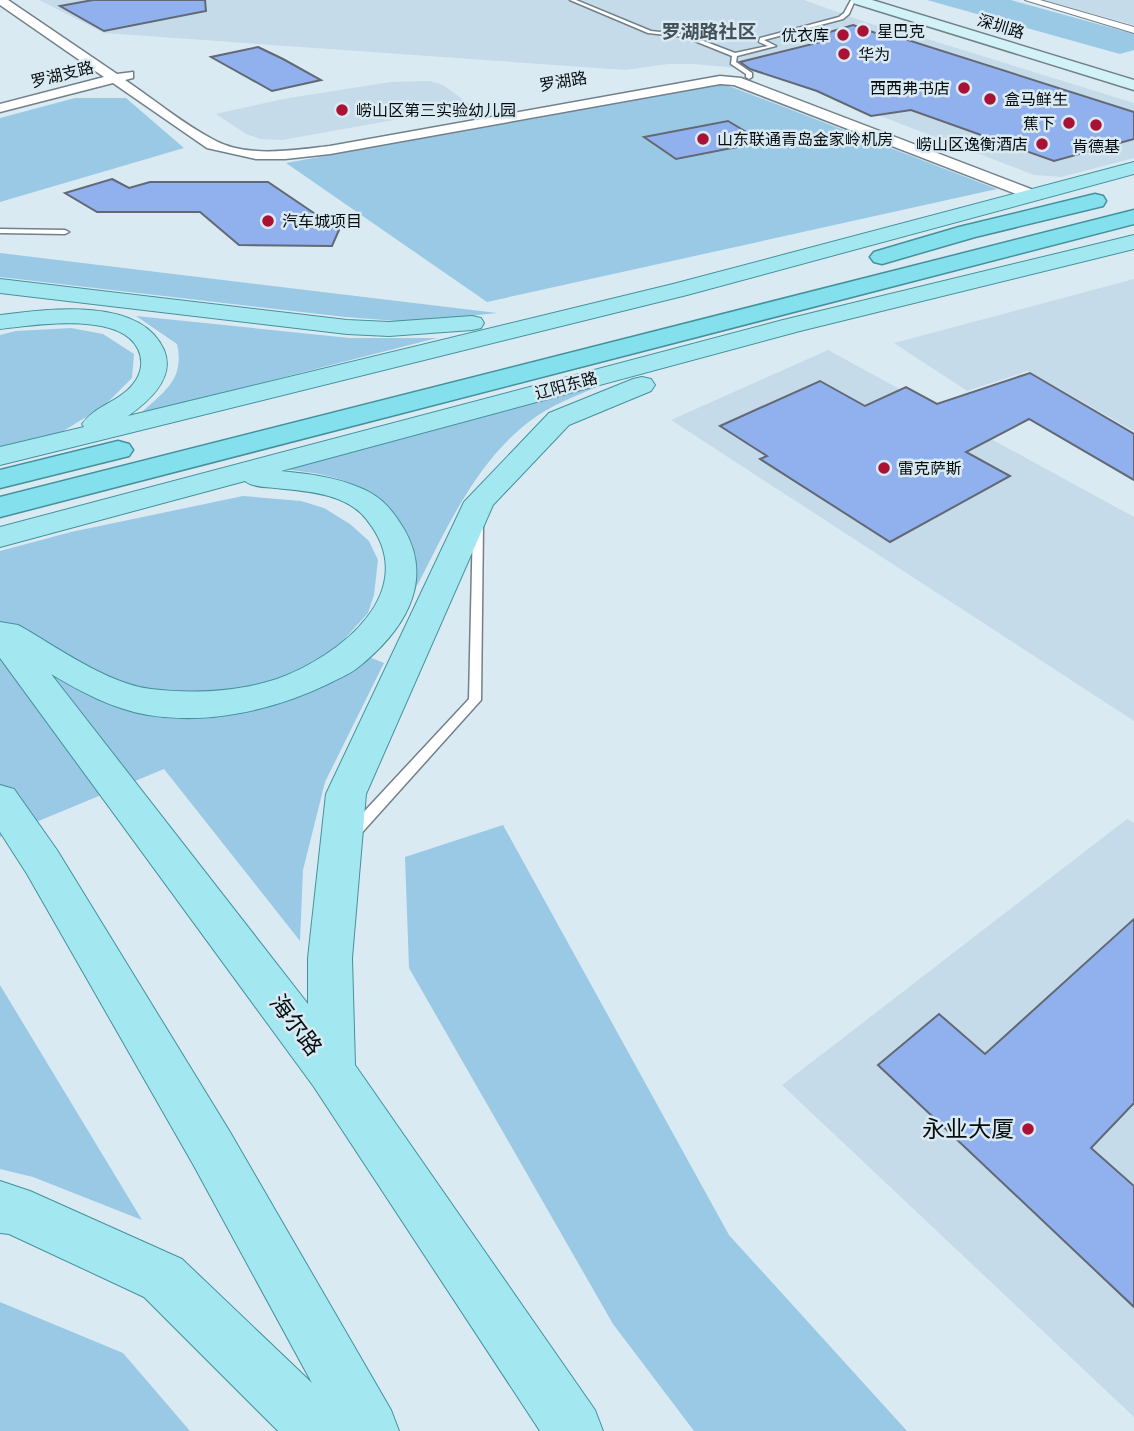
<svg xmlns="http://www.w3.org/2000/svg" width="1134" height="1431" viewBox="0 0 1134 1431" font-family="Montserrat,'Noto Sans SC',sans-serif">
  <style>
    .built { fill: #c5dbe9 }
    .green { fill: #9ac9e5 }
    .building { fill: #91b1ee; stroke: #626874; stroke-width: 2 }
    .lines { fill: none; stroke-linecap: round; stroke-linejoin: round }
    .service-casing { stroke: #728089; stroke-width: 3 }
    .minor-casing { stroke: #728089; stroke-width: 2 }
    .tertiary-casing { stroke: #728089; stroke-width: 3 }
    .secondary-casing { stroke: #728089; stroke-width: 3 }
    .primary-casing { stroke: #44919b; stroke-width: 2 }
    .trunk-casing { stroke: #44919b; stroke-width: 3 }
    .service { fill: #fff; fill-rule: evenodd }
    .minor { fill: #fff; fill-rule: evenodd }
    .tertiary { fill: #fff; fill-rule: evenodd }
    .secondary { fill: #d1f3f8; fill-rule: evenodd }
    .primary { fill: #a3e8f1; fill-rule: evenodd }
    .trunk { fill: #84e0ec; fill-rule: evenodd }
    .poi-dot { fill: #a91235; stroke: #daeaf3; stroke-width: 2.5 }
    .labels { text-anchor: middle; stroke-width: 5; stroke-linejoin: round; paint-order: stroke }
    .far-street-label { font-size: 16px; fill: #070c0f; stroke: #daeaf3 }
    .far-poi-label { font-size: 16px; fill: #070c0f; stroke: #daeaf3; text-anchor: start }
    .far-quarter-label { font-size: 19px; font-weight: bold; fill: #445159; stroke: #daeaf3 }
    .near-street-label { font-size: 23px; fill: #070c0f; stroke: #daeaf3 }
    .near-poi-label { font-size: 23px; fill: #070c0f; stroke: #daeaf3; text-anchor: end }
  </style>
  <rect width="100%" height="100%" fill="#daeaf3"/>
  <!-- built -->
  <path class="built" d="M39 0H804L871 24 895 29 1134 103V158L1061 177 1034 175 760 70 693 64H668L625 70 104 33Z
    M1043 0H1134V25Z
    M430 81 443 85 472 106 282 140 260 139 246 134 216 114 283 99 390 82Z
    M1134 279V431L1028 371 967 391 894 343Z
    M828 350 1134 517V721L671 420Z
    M1127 819 1134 823V1417L782 1085Z"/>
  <!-- green -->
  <path class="green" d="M927 0H1011L1134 34V50L1120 54Z
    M724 84 997 189 487 302 286 163Z
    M75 98H126L184 148 0 202V118Z
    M0 253 497 313 410 322 345 317 0 277Z
    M136 316 350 338H437L140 414C164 391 185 380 177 344Z
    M71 328 103 334 134 354 132 378 104 406 60 433 0 449V335L16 331Z
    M610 381C587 392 559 401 537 416 474 459 444 536 409 601 406 585 396 520 388 511 362 478 317 472 278 469Z
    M243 496 301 501 324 508 350 524 369 541 378 560 374 595 368 613 339 645 384 663 325 782 303 870 300 941 164 769 0 837V551L71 532Z
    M503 825 729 1235 907 1431H694L613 1324 409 968 405 857Z
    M0 985 142 1220 33 1177 0 1169Z
    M0 1302 123 1353 190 1431H0Z"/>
  <!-- building -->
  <path class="building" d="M93 0H205L206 11 104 31 60 6Z
    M853 25 884 36 889 34 1134 112V139L1054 161 911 110 871 116 817 91 750 69 740 62 829 40 816 36Z
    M258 47 283 59 321 80 272 91 211 57Z
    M728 121 763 142 676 159 644 137Z
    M112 179 129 188 150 182H268L339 230 332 246 239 245 200 212H97L65 193Z
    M1030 373 1134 434V480L1029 419 966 452 1010 476 890 542 760 459 767 456 720 426 820 381 865 406 906 387 937 404Z
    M1134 919V1103L1091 1148 1134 1186V1307L878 1065 939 1014 985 1054Z"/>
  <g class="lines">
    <!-- service casing -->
    <g class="service-casing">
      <path id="service" d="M570 0H576L651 31 688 35 735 53 768 46 759 42 760 38 839 17 844 13 851 0H855L849 14 843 19 764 40 776 46 737 56 736 62 752 73V77L749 79 746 77V74L731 64 732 56 685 37 648 33Z
        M0 229 65 230 69 232 65 234 0 233Z
        M478 520 483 523 481 700 358 837 353 838 348 837 346 833 348 829 469 699 473 523Z"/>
    </g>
    <!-- minor casing -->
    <g class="minor-casing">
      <path id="minor" d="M1025 0H1040L1134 27V33Z"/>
    </g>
    <!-- tertiary casing -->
    <g class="tertiary-casing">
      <path id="tertiary" d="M0 0H8L117 74 133 72V78L125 80C155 100 184 125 216 141 249 158 295 150 330 146L720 76 741 78 1036 191 1038 194 1036 197H1024L734 85 720 84 330 154 285 159H256L207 148 113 83 0 112V104L104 77 0 5Z"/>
    </g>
    <!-- secondary casing -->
    <g class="secondary-casing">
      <path id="secondary" d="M851 0H872L1134 80V90L853 3Z"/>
    </g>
    <!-- primary casing -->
    <g class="primary-casing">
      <path id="primary" d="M1134 162V174L687 295 0 465V447L84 427 82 424C95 405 123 401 136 380 142 371 143 359 138 349 120 311 33 325 0 329V315C47 309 141 296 164 350 176 378 148 402 128 416L673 284Z
        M1134 235V249L800 331 281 471C310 474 337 477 363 489 383 498 393 511 404 529 436 584 401 634 356 669 348 675 337 679 328 684 274 710 208 725 148 715 113 709 81 692 51 674L308 1004V958L326 794 464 502 549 413 633 379 642 377 651 379 655 385 651 391 569 425 493 505 366 794 352 958 355 1065 595 1410 603 1431H540L314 1087 0 658V622L18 625C56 646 107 684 151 689 191 694 237 692 277 679 339 657 424 591 367 520 347 493 305 491 275 488 265 487 252 487 245 481L0 547V527L783 320Z
        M0 279 347 320 389 322 472 316 481 318 484 323 481 328 472 330 389 336 347 334 0 293Z
        M0 785 14 789 57 850 230 1132 391 1410 399 1431H278L144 1297 9 1234 0 1233V1181L30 1191 182 1259 312 1383 194 1166 27 874 0 832Z"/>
    </g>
    <!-- trunk casing -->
    <g class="trunk-casing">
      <path id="trunk" d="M1095 194 1103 196 1106 201 1103 206 975 237 882 264 874 262 870 257 874 252 959 227Z
        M1134 210V224L0 517V497Z
        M118 441 129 444 133 450 129 456 0 488V470Z"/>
    </g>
    <!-- service -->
    <use href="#service" class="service"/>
    <!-- minor -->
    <use href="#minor" class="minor"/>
    <!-- tertiary -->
    <use href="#tertiary" class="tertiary"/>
    <!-- secondary -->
    <use href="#secondary" class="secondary"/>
    <!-- primary -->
    <use href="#primary" class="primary"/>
    <!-- trunk -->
    <use href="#trunk" class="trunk"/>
  </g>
  <!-- markers -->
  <g class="poi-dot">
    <circle cx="863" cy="31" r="7"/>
    <circle cx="843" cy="35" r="7"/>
    <circle cx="844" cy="54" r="7"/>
    <circle cx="964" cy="88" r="7"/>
    <circle cx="990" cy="99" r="7"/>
    <circle cx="342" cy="110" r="7"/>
    <circle cx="1069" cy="123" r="7"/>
    <circle cx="1096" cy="125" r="7"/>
    <circle cx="703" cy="139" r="7"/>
    <circle cx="1042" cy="144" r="7"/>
    <circle cx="268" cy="221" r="7"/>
    <circle cx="884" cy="468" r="7"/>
    <circle cx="1028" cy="1129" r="7"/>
  </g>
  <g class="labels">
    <!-- far-street labels -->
    <g class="far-street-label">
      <text transform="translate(1001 26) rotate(17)" y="6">深圳路</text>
      <text transform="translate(62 74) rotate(-14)" y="6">罗湖支路</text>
      <text transform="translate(563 81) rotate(-10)" y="6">罗湖路</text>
      <text transform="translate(566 385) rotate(-15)" y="6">辽阳东路</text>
    </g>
    <!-- far-poi labels -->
    <g class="far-poi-label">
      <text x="877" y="37">星巴克</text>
      <text x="829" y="41" text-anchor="end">优衣库</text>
      <text x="858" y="60">华为</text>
      <text x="950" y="94" text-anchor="end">西西弗书店</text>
      <text x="1004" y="105">盒马鲜生</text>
      <text x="356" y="116">崂山区第三实验幼儿园</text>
      <text x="1055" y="129" text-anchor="end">蕉下</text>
      <text x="717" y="145">山东联通青岛金家岭机房</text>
      <text x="1028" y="150" text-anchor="end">崂山区逸衡酒店</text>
      <text x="1096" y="152" text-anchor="middle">肯德基</text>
      <text x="282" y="227">汽车城项目</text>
      <text x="898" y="474">雷克萨斯</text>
    </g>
    <!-- far-quarter labels -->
    <g class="far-quarter-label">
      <text x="709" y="38">罗湖路社区</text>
    </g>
    <!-- near-street labels -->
    <g class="near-street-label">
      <text transform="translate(296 1025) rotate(53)" y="8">海尔路</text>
    </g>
    <!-- near-poi labels -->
    <g class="near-poi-label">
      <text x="1014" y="1137">永业大厦</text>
    </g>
  </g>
</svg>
